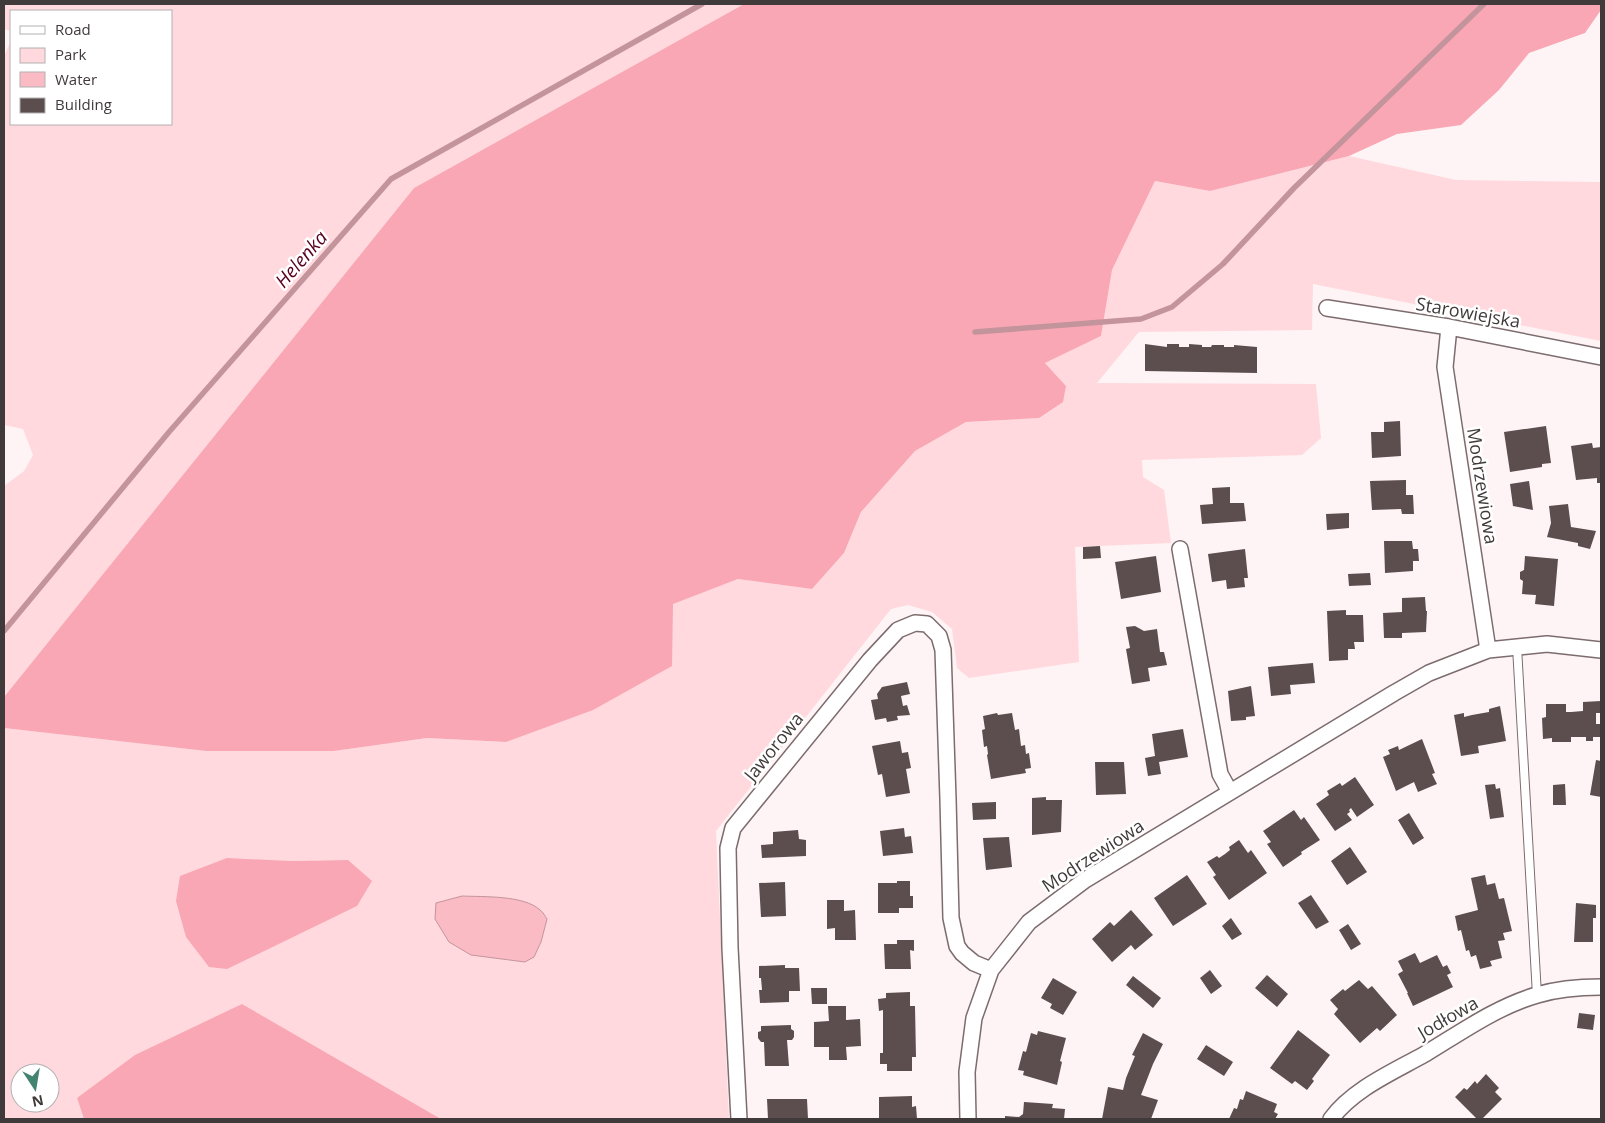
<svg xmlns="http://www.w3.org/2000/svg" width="1605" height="1123" viewBox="0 0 1605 1123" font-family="'Open Sans',sans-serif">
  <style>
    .green { fill: #ffd9de; fill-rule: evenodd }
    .forest { fill: #f9a7b4 }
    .water { fill: #fbbbc5; stroke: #c3949c }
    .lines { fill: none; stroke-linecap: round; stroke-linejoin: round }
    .stream { stroke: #c3949c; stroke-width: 5.5 }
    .building { fill: #5c4d4f }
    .service-casing { stroke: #7c6c6e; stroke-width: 10 }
    .minor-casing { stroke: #7c6c6e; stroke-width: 18 }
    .service { stroke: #fff; stroke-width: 8 }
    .minor { stroke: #fff; stroke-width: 15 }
    .labels { text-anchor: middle; stroke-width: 5; stroke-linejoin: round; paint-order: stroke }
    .street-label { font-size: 18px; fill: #413a3b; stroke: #fff }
    .water-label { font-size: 19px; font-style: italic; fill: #5a0020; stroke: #fff }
  </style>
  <rect width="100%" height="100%" fill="#fff4f5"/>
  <!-- green -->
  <path class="green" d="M4 4H744L414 188 4 697V486L24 471 33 455 23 429 4 425V56L11 41V124H171V11H11V31L4 29Z
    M1349 156 1456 180 1601 182V341L1313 284 1312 330 1139 332 1097 383 1316 384 1321 438 1302 455 1142 460 1143 477 1164 490 1171 543 1075 547 1079 662 969 678 957 668 952 629 932 612 908 605 891 609 716 831 729 1119H441L242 1004 77 1098 84 1119H4V728L206 751H334L427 738 506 742 672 604 738 579 812 589 844 553 861 512 915 451 966 422 1039 418 1066 386 1045 363 1101 336 1112 270 1155 181 1210 191ZM348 860 357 906 318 924 290 861ZM489 897 522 901 539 909C541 930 546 950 526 962L503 959ZM20 1073H50V1103H20Z"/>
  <!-- forest -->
  <path class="forest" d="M744 4H1601V10L1585 33 1529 53 1499 90 1461 125 1397 134 1349 156 1210 191 1155 181 1112 270 1101 336 1045 363 1066 386 1063 402 1039 418 966 422 915 451 861 512 844 553 812 589 738 579 673 604 672 666 593 710 506 742 427 738 334 751H206L4 728V697L414 188Z
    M227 858 290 861 348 860 372 881 357 906 227 969 209 967 186 937 176 901 180 876Z
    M242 1004 441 1119H84L77 1098 135 1055Z"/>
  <!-- water -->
  <path class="water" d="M462 896C483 897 524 895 540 910 543 912 545 916 547 919L541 942 534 957 525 962 471 955 449 942 435 919 436 903Z"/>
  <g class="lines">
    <!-- stream -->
    <path class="stream" d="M975 332 1141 319 1172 307 1223 264 1294 188 1484 4
      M4 631 169 432 391 179 702 4"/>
  </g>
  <!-- building -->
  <path class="building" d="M1145 344 1167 347V344H1179V347H1189V344L1202 345V347H1211L1212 345H1224V347H1234V345L1257 347V373L1145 371Z
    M1400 421 1401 456 1372 458 1371 432H1384V422Z
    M1546 426 1551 463 1542 464V467L1510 472 1504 432Z
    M1592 443 1593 448 1601 447V483H1597V478L1576 480 1571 446Z
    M1406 480V495H1413L1414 514H1402L1401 509 1372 510 1370 481Z
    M1529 481 1533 510 1513 506 1510 484Z
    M1230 487V503H1244L1246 521 1202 524 1200 505 1213 504 1212 488Z
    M1568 504 1571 527 1596 531 1590 549 1578 546V543L1547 537 1551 523 1549 506Z
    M1349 513V528L1327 530 1326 514Z
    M1384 541H1412L1413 549H1418L1419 561H1413V571L1385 573Z
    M1100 546 1101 558 1083 559V547Z
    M1245 549 1248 578H1244L1245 587 1227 589 1226 580 1212 582 1208 554Z
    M1156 556 1161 592 1121 599 1115 562Z
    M1525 556 1558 559 1554 606 1535 604 1536 595 1522 594 1523 581 1520 579V572L1524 570Z
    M1370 573 1371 585 1349 586 1348 574Z
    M1425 597 1426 611H1427L1426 632 1402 633V638H1384L1383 613 1402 612V598Z
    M1346 610V615H1363L1364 642H1354L1355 649H1348V660L1329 661 1327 611Z
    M1135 626 1144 631 1157 629 1160 652H1164L1167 665 1148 668 1150 681 1132 684 1126 649 1130 648 1126 627Z
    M1313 663 1315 683 1290 685 1291 694 1271 696 1268 667Z
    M907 682 910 694 901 696 903 706 907 705 910 715 897 716 898 720 887 722 886 718 875 720 871 700 878 699 877 694 882 687Z
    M1251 686 1255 716 1246 717V720L1231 721 1228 691Z
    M1601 701V713H1596V724H1601L1600 737H1593V741H1586V737H1571V742H1552V738L1543 739 1542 718 1546 717V704H1566V712H1571L1583 711V702Z
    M1500 706 1506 741 1478 746 1479 753 1461 756 1454 715 1464 713V717L1472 715 1489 712V709Z
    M997 713 998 715 1012 713 1015 730 1019 729 1021 746 1025 745 1026 754 1029 753 1031 768 1025 769 1026 773 991 779 987 755 988 754 987 746 984 747 982 730 985 729 983 716Z
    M1183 729 1188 757 1159 762 1161 774 1148 776 1145 758 1155 756 1152 734Z
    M1422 739 1435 773 1432 774 1437 784 1418 792 1414 782 1396 791 1383 757 1390 754 1388 750 1398 746 1399 750Z
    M900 741 902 753 908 752 911 768 906 769 910 793 886 797 882 774 878 775 872 746Z
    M1596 760 1601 761V797L1590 795Z
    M1095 762H1124L1126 794 1096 795Z
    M1355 777 1374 805 1357 817 1351 808 1349 810 1350 812 1347 814 1352 820 1335 831 1316 804 1329 795 1327 791 1340 783 1342 786Z
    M1495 784 1496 789 1500 788 1504 817 1490 819 1485 785Z
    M1565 784 1566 805H1553V785Z
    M1046 797V800H1062L1061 832 1032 835V798Z
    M996 802V819L973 820 972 803Z
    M1294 810 1301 820 1304 817 1320 840 1301 852 1302 854 1283 867 1267 844 1271 842 1263 831Z
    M1409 813 1424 838 1413 845 1398 820Z
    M904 828 905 837 911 836 913 853 883 856 880 831Z
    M798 830 799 839 806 840V856L762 858 761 845 773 844V832Z
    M1009 837 1012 867 986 870 983 838Z
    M1239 840 1248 853 1251 850 1267 873 1229 900 1213 877 1216 875 1207 862 1217 856 1219 858 1225 854 1230 850 1229 847Z
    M1350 847 1367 872 1347 885 1331 861Z
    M1187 875 1207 904 1173 926 1154 898Z
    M1485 875 1487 885 1495 883 1499 899 1504 898 1512 931 1503 933 1505 940 1498 941 1502 958 1490 961 1492 966 1480 969 1476 955 1471 957 1469 950 1466 951 1461 930 1458 931 1455 916 1478 910 1471 878Z
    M897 881H910V896H913V908H899V913H878V883H897Z
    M785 882 786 916 761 917 759 883Z
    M1311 895 1329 922 1316 929 1298 903Z
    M827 900H844V911L855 910 856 940H835V928L827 929Z
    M1576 903 1596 905V918H1593V942H1574Z
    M1131 910 1153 935 1135 950 1131 945 1112 962 1092 939 1110 922 1114 926Z
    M1231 918 1242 934 1232 940 1222 926Z
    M1348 924 1361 944 1351 950 1339 930Z
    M897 940H914V951L910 950 911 969H885L884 944H897Z
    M1415 953 1420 963 1437 955 1443 967 1447 965 1451 973 1447 975 1453 987 1413 1006 1407 993H1408L1398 974 1403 971 1398 961Z
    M785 965V968H799L800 991H789V1002L760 1003 759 990H762L761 978H759V966Z
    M1210 970 1222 986 1211 994 1200 978Z
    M1267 975 1288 994 1277 1007 1255 988Z
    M1133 976 1161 998 1153 1008 1126 985Z
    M1053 978 1077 992 1063 1015 1050 1008 1052 1004 1041 998Z
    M1359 980 1368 989 1372 986 1397 1015 1380 1031 1377 1028 1360 1043 1334 1014 1338 1009 1330 1000 1343 989 1345 991Z
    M811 988H827V1004H812Z
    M910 992V1006H915L916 1057H912V1071H887V1064H880V1053H883V1010L879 1011 878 999 886 998V993Z
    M828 1006H846V1020L860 1019 861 1046 846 1047 847 1060H829V1047H814V1022L829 1021Z
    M1579 1013 1595 1015 1593 1030 1577 1028Z
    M791 1025V1029L794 1031V1037L792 1040H787L789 1066H765L764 1042H761L758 1038V1032L761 1031V1026Z
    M1298 1030 1330 1055 1312 1079 1314 1081 1307 1090 1295 1081 1292 1084 1270 1068Z
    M1038 1031 1066 1038 1060 1061 1062 1062 1057 1085 1023 1075 1024 1071 1018 1070 1023 1051 1026 1052 1031 1033 1037 1035Z
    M1143 1033 1163 1044 1153 1064 1141 1095 1158 1100 1151 1119 1135 1118V1119H1102L1108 1087 1123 1090 1126 1078 1135 1056 1132 1055Z
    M1206 1045 1233 1062 1224 1076 1197 1059Z
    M1486 1074 1499 1088 1495 1092 1502 1099 1482 1119H1477L1455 1097 1464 1088 1467 1090 1475 1081 1477 1084Z
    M1246 1091 1277 1104 1274 1112 1278 1114 1275 1119H1229L1234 1108 1237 1109 1240 1099 1243 1100Z
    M912 1096V1107L916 1106 917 1119H879V1097Z
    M767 1099H807L808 1119H768Z
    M1024 1102 1053 1104 1052 1108 1065 1109 1064 1119H1005V1116L1019 1117 1023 1114Z"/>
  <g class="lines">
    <!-- service casing -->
    <g class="service-casing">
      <path id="service" d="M1517 647 1537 995"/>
    </g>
    <!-- minor casing -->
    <g class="minor-casing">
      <path id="minor" d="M1327 308 1449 327 1601 357
        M1449 327 1445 367 1488 650
        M1180 549 1220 774 1230 792
        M739 1119 730 948 728 848 733 828 870 660 898 630 915 623 927 624 939 636 943 650 948 799 951 918 957 946 962 953 974 963 991 970
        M968 1119 967 1072 974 1018 991 970 1029 922 1085 880 1394 693 1429 673 1488 650 1547 644 1601 650
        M1331 1119C1353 1089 1393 1072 1425 1054 1460 1033 1496 1007 1537 995 1557 989 1580 987 1601 987"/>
    </g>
    <!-- service -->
    <use href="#service" class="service"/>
    <!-- minor -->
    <use href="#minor" class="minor"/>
  </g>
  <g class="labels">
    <!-- street labels -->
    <g class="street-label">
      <text transform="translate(1468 313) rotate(10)" y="6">Starowiejska</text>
      <text transform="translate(1482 486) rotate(81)" y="6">Modrzewiowa</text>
      <text transform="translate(774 747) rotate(-51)" y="6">Jaworowa</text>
      <text transform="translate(1093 856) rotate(-33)" y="6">Modrzewiowa</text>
      <text transform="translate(1448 1018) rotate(-30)" y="6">Jodłowa</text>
    </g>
    <!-- water labels -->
    <g class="water-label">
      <text transform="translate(301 259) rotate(-49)" y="7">Helenka</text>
    </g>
  </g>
  <!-- border -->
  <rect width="1605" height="1123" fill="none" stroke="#413a3b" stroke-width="10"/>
  <!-- legend -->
  <rect x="10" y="10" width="162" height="115" fill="#ffffff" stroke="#b3b0b1"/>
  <rect x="20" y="26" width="25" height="8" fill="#ffffff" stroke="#b3b0b1"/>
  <text x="55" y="35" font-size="15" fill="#413a3b">Road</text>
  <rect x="20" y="48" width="25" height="15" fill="#ffd9de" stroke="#b3b0b1"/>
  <text x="55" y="60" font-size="15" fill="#413a3b">Park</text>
  <rect x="20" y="72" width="25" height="15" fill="#fbbbc5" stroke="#b3b0b1"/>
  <text x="55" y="85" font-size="15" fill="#413a3b">Water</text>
  <rect x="20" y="98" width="25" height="15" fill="#5c4d4f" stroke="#b3b0b1"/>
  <text x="55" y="110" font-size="15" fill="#413a3b">Building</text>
  <!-- north arrow -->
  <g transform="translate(35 1088) rotate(168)"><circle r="24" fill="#ffffff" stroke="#b3b0b1"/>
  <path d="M0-4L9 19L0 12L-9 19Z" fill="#438371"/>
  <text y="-8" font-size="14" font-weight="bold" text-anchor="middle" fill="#413a3b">N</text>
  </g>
</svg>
